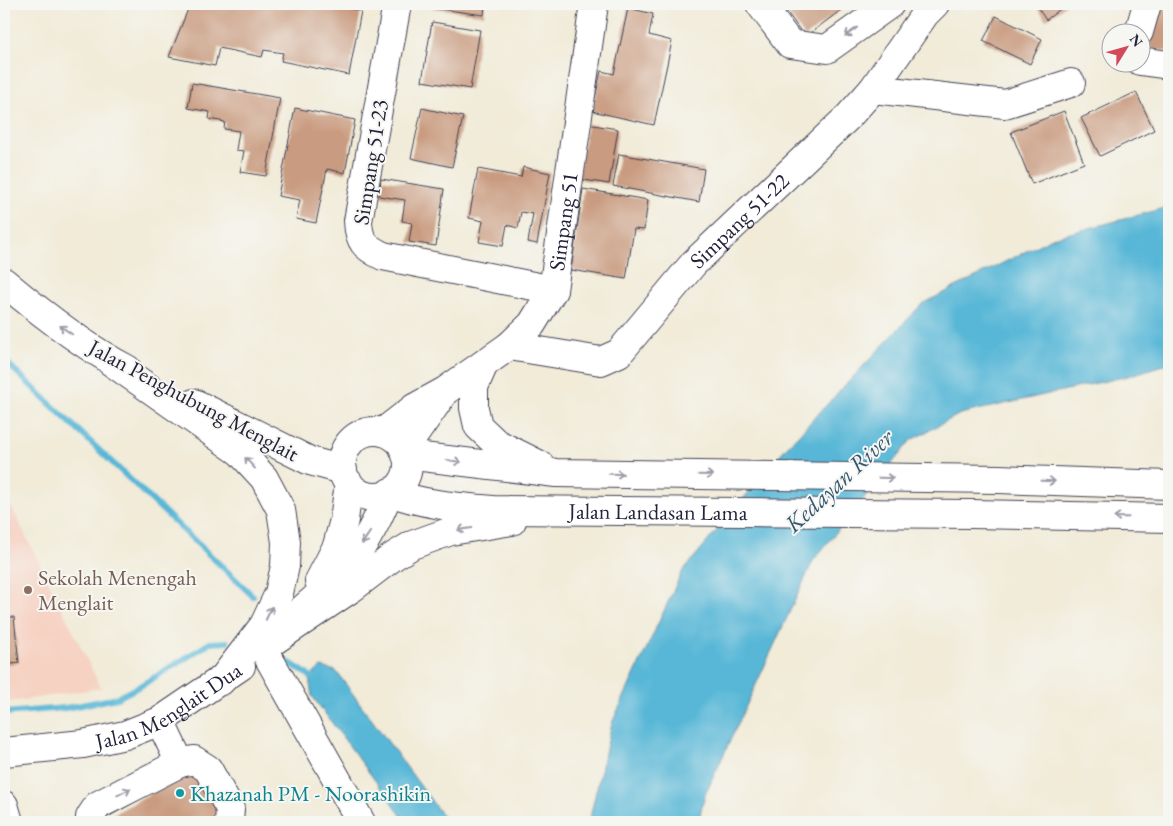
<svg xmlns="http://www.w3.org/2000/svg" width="1173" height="826" viewBox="0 0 1173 826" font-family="'EB Garamond',serif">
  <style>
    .built { fill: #f6d2c3 }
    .water { fill: #59b7d7; stroke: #3e6c89 }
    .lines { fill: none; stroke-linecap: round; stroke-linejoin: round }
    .stream { stroke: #59b7d7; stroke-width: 6 }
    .building { fill: #c99b80 }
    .minor-casing { stroke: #414053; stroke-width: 30 }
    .major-casing { stroke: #414053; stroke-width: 30 }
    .minor { stroke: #fff; stroke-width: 28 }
    .major { stroke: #fff; stroke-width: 28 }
    .oneway { stroke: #9c9ca7 }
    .education-dot { fill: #8d6e63; stroke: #f6f6f2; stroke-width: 2 }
    .culture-dot { fill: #0f9aa8; stroke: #f6f6f2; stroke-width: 2 }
    .labels { text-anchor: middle; stroke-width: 4; stroke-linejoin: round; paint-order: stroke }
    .street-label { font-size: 22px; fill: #22223b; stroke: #f6f6f2 }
    .education-label { font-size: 22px; fill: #785e54; stroke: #f6f6f2; text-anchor: start }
    .culture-label { font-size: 22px; fill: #0d838f; stroke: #f6f6f2; text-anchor: start }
    .water-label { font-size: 24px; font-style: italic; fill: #355672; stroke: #f6f6f2 }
  </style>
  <rect width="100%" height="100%" fill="#f6f6f2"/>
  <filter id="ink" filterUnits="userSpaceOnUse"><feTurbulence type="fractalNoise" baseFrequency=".02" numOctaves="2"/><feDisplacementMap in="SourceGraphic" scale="10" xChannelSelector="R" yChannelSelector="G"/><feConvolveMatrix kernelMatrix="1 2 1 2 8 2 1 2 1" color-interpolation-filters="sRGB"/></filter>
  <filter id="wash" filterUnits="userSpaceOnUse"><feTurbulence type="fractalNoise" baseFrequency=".0096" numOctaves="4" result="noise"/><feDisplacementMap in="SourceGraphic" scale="20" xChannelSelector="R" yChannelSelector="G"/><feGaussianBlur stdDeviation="1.12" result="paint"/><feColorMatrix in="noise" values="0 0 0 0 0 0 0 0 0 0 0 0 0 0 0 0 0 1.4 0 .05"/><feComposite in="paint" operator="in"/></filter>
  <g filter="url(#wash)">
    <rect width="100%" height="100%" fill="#f1ebd8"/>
    <!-- built -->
    <path class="built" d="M4 492 101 688 4 703Z"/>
    <!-- water -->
    <path class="water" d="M1169 207V363L1128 376 960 414 911 440 813 561 705 795 698 822H589L612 723 682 572 784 450 922 304 1052 238Z
      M321 667 336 671 447 822H406L312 696 309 678Z"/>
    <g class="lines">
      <!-- stream -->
      <path class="stream" d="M4 360 253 596
        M290 663 318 681
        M4 713 66 708 117 698 142 685 210 643 227 642"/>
    </g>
    <g id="blocks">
      <!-- building -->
      <path class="building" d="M190 4H327L361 11 349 75 281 61 283 53 264 50 262 57 219 48 215 66 169 57Z
        M355 4H385L384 10Z
        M434 4H485L484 15 433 8Z
        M781 4H849L805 37Z
        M1035 4H1067L1046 20Z
        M1149 7 1169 10V52L1143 47Z
        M628 8 653 14 649 35 672 41 654 125 592 111 601 71 614 74Z
        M996 16 1042 39 1030 64 983 41Z
        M432 22 480 30 470 89 422 81Z
        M192 83 280 98 266 176 240 172 244 151 236 150 239 131 224 129 225 122 209 119 210 112 188 108Z
        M1136 92 1154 130 1100 156 1081 118Z
        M295 108 355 120 345 173 327 169 316 223 296 219 300 200 278 196Z
        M422 108 463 117 452 167 411 158Z
        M1064 111 1084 163 1032 184 1011 132Z
        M587 124 618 129 609 184 578 179Z
        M619 154 704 169 699 202 613 186Z
        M523 167 550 173 537 244 528 242 533 214 521 212 518 228 507 225 503 246 479 242 483 221 469 218 478 169 521 177Z
        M381 179 444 189 436 246 409 242 412 223 402 221 405 200 379 196Z
        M583 189 648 200 644 230 634 229 626 279 571 270Z
        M14 617 19 663 4 665V618Z
        M196 769 223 818 214 822H103L102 820Z"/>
    </g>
  </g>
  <g filter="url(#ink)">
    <use href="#blocks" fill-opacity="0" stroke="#414053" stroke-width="1"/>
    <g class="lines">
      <!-- minor casing -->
      <g class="minor-casing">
        <g id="minor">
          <path d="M397 4 358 221C359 241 364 247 383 256L553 290"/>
          <path d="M760 4 790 44 827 49 890 4"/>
          <path d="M1139 32 1147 4"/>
          <path d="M1140 61 1169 65"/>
          <path d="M873 89 1005 104 1071 83"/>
          <path id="s1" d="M509 346 601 361 619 353 694 263 848 117 873 89 925 14 935 4"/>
          <path id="s2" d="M383 432 414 408 445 391 509 346 532 324 553 290 594 4"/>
          <path d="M404 450 441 397"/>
          <path d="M319 581 337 546 344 520 349 483"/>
          <path d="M293 618C307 605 322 593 336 579 358 557 377 524 388 494"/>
          <path d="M263 648 361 822"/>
          <path d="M160 721 180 763"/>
          <path id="s3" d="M4 752 83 744 125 735 160 721 241 666"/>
          <path d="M4 805 9 822"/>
          <path d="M90 822V817L98 805 180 763 194 760 208 769 230 809 229 822"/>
        </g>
      </g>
      <!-- major casing -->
      <g class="major-casing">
        <g id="major">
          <path d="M4 282C41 313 84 347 127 369"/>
          <path d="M110 361 240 452 264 478 281 510 286 542 285 566 279 593 264 625 221 681"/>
          <path d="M484 364 474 387V408L478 426 496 443 540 465"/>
          <path d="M194 403 310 461 343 470"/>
          <circle cx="375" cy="464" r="33"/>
          <path d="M406 455 556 473 999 479 1169 485"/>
          <path id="s4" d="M390 492C424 505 458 507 493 510L971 514 1169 518"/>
          <path d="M263 648 352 588 394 556 412 545 451 531 512 521"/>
        </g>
      </g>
      <!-- minor -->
      <use href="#minor" class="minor"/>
      <!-- major -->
      <use href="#major" class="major"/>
    </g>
    <!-- one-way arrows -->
    <defs><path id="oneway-shaft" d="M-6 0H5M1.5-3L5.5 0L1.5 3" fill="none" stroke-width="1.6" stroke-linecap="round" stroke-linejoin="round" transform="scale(1.25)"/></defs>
    <g class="oneway">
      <use href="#oneway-shaft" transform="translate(851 32) rotate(144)"/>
      <use href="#oneway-shaft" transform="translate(66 330) rotate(-145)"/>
      <use href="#oneway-shaft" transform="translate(454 461) rotate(8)"/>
      <use href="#oneway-shaft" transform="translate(250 463) rotate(-132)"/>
      <use href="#oneway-shaft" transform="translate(616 474) rotate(1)"/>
      <use href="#oneway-shaft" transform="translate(706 475) rotate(1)"/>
      <use href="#oneway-shaft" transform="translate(886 478) rotate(1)"/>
      <use href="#oneway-shaft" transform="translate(1048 481) rotate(2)"/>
      <use href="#oneway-shaft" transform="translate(1121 517) rotate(-179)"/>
      <use href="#oneway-shaft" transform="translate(465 529) rotate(172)"/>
      <use href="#oneway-shaft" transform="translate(366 538) rotate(124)"/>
      <use href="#oneway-shaft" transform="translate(269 613) rotate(-65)"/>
      <use href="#oneway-shaft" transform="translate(124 792) rotate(-27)"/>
    </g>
  </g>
  <!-- markers -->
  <circle class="education-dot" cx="28" cy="590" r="5"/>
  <circle class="culture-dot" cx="180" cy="793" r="5"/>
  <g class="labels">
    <!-- street labels -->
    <g class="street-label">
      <text transform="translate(370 162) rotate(-81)" y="8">Simpang 51-23</text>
      <text dy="8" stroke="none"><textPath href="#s1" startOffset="292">Simpang 51-22</textPath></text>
      <text dy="8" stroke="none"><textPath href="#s2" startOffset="294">Simpang 51</textPath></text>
      <text transform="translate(194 400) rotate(28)" y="8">Jalan Penghubung Menglait</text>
      <text dy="8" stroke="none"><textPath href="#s4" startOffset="270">Jalan Landasan Lama</textPath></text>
      <text dy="8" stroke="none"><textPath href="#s3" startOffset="174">Jalan Menglait Dua</textPath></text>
    </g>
    <!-- education labels -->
    <g class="education-label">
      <text x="38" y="585">Sekolah Menengah<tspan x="38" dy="25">Menglait</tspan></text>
    </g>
    <!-- culture labels -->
    <g class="culture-label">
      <text x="190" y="801">Khazanah PM - Noorashikin</text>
    </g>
    <!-- water labels -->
    <g class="water-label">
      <text transform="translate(839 481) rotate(-43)" y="8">Kedayan River</text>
    </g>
  </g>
  <!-- margin -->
  <rect width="1173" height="826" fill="none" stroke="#f6f6f2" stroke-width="20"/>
  <!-- north arrow -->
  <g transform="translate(1126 48) rotate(53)"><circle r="24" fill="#f6f6f2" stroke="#a1a1a9"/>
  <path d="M0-4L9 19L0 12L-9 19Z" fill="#d1495b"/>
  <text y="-8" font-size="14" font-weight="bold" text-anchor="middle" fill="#22223b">N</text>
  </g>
</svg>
